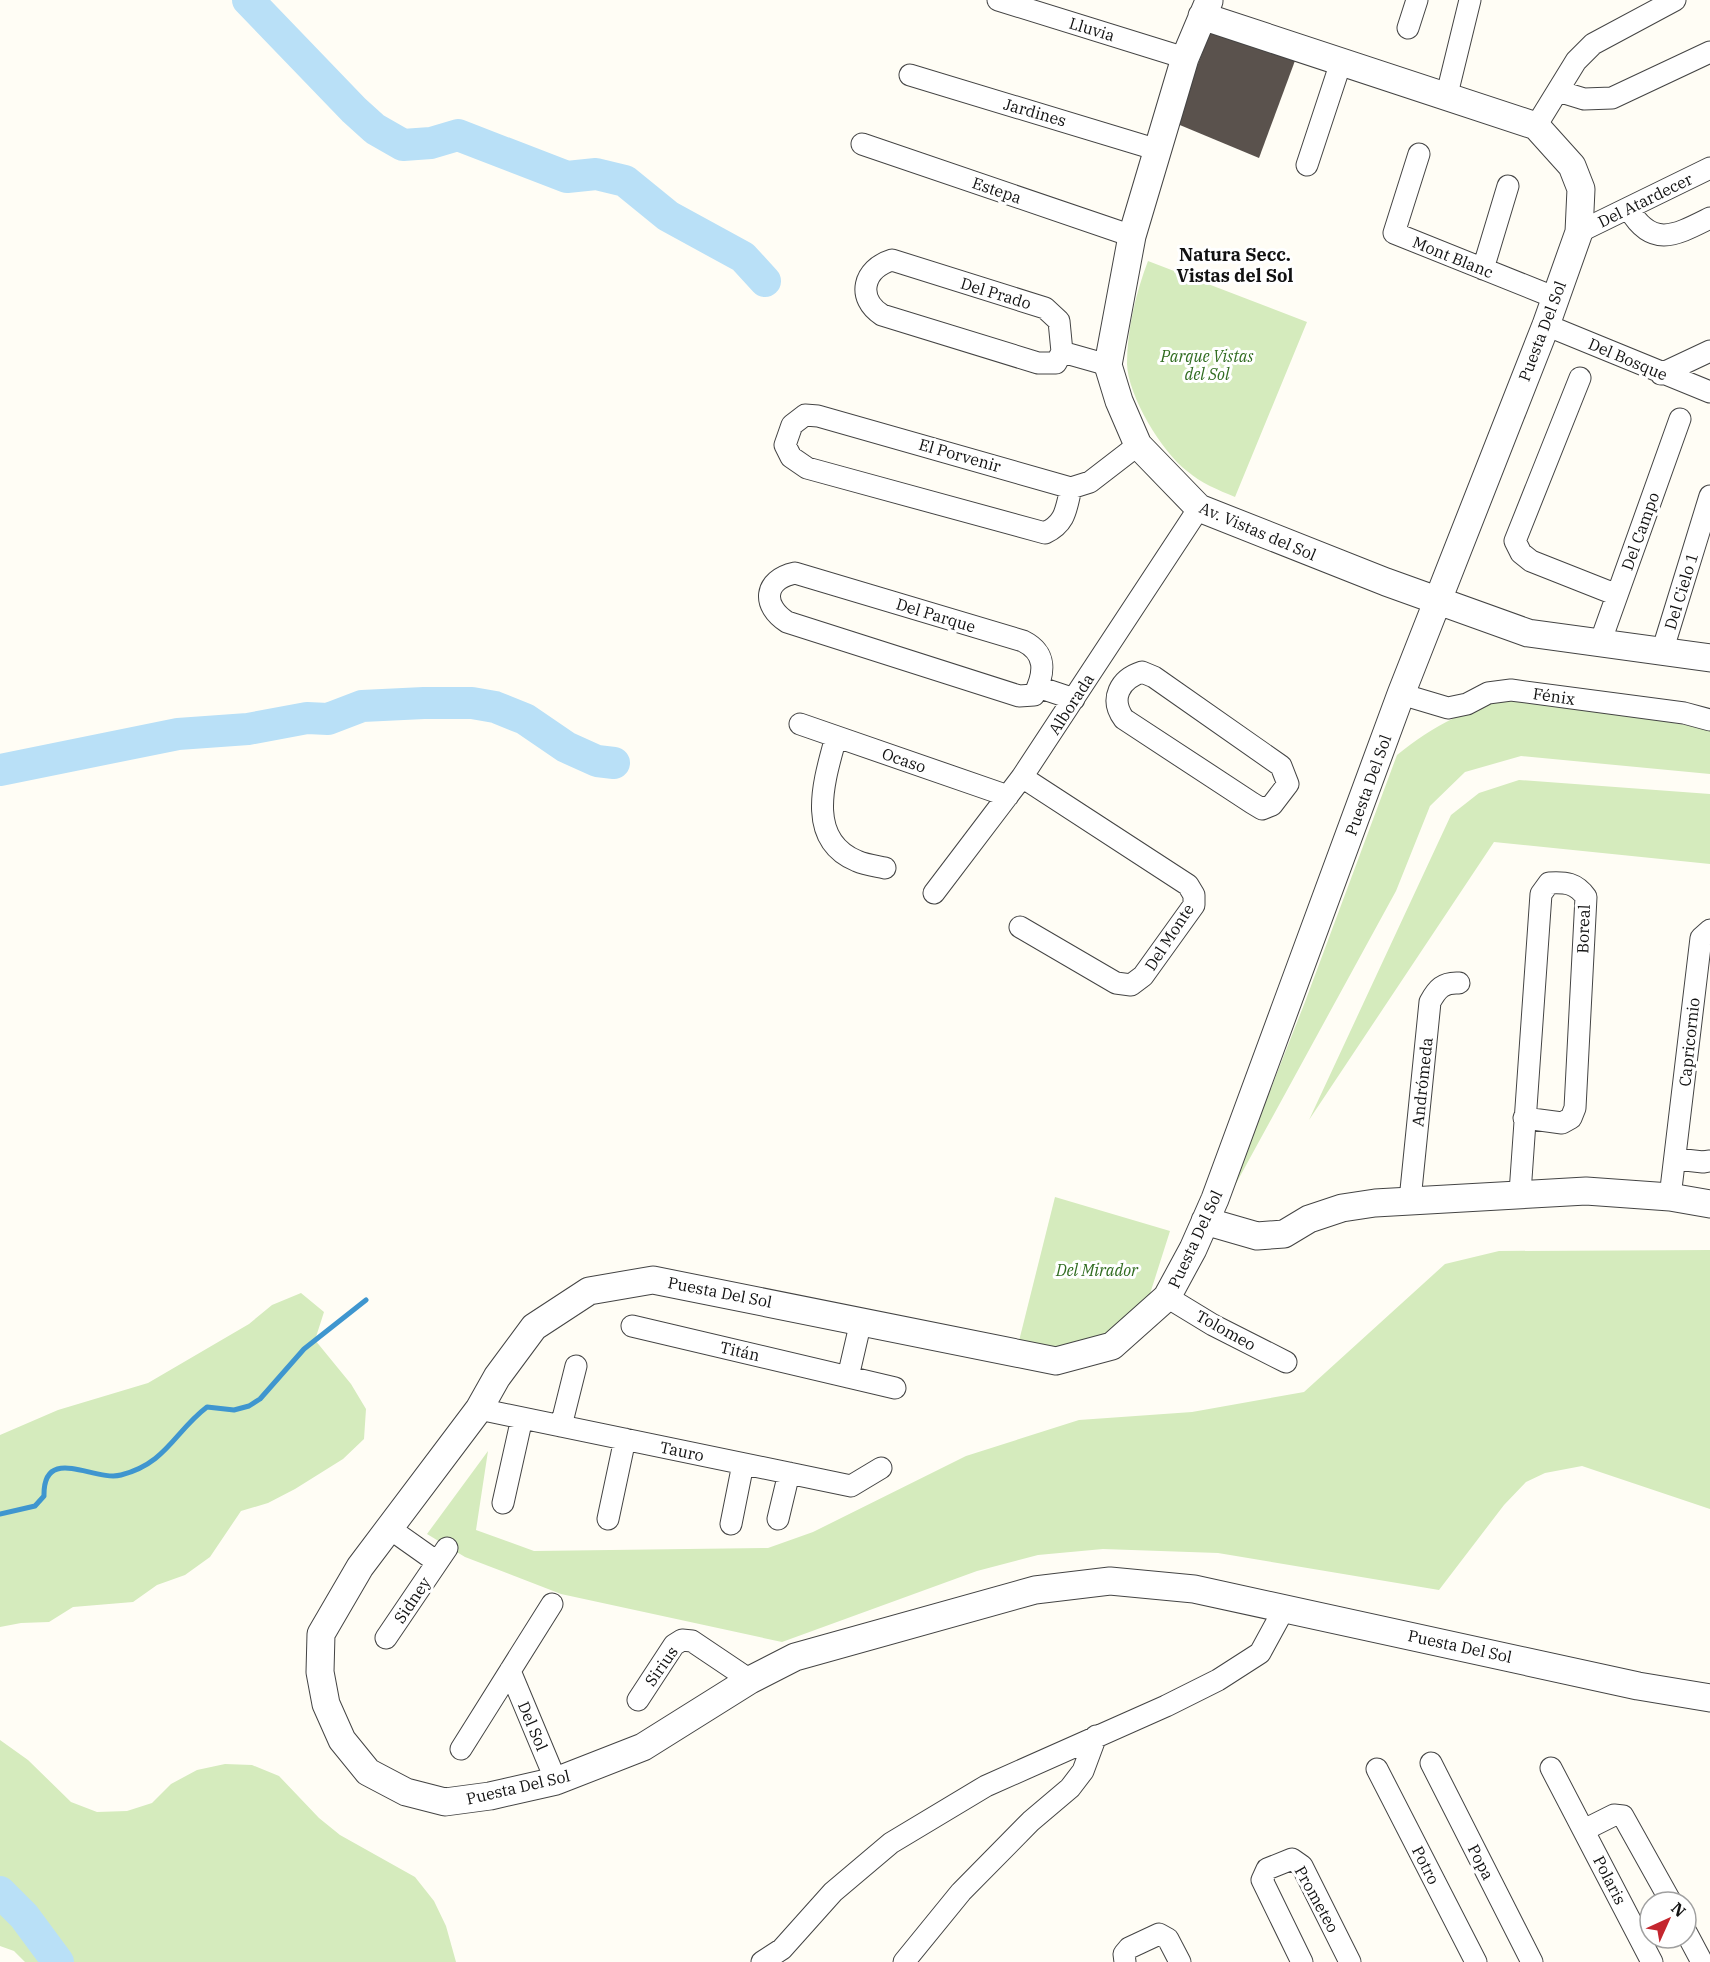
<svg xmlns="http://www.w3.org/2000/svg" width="1710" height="1962" viewBox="0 0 1710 1962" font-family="'IBM Plex Serif',serif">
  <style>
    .green { fill: #d5ebbd }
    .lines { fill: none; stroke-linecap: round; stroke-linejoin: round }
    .stream { stroke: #3f96cf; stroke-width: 5 }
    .river { stroke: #b9e0f7; stroke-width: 32 }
    .building { fill: #5a524d }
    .minor-casing { stroke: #444; stroke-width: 23 }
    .tertiary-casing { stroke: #444; stroke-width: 29 }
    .minor { stroke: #fff; stroke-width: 21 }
    .tertiary { stroke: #fff; stroke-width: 27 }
    .labels { text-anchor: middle; stroke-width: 6; stroke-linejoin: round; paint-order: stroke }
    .street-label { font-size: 16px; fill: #111; stroke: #fff }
    .park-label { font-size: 16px; font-style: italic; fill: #2f6b1f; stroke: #fff }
    .neighbourhood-label { font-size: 18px; font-weight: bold; fill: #111; stroke: #fff }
  </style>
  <rect width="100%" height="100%" fill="#fffdf5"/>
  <!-- green -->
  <path class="green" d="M1148 261 1307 322 1235 497C1218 490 1201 483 1187 471 1162 452 1128 396 1127 364 1127 330 1136 292 1148 261Z
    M1517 697 1710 729V774L1521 756 1465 772 1430 806 1396 891 1227 1200 1305 1002 1397 755C1433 726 1472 705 1517 697Z
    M1519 780 1710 794V864L1494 842 1309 1120 1451 815 1479 793Z
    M1055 1197 1170 1231 1142 1319 1112 1346 1016 1353Z
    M1710 1250V1509L1582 1466 1545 1473 1526 1482 1504 1505 1439 1590 1218 1553 1103 1549 1038 1555 977 1571 782 1642 561 1594 465 1557 427 1534 488 1451 476 1530 534 1551 768 1548 813 1532 966 1456 1079 1420 1192 1412 1304 1392 1445 1264 1499 1251Z
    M301 1293 324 1312 315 1340 351 1384 366 1409 364 1439 343 1459 295 1489 268 1503 241 1511 210 1557 185 1575 157 1585 133 1602 73 1607 49 1622 21 1623 0 1627V1435L58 1410 148 1383 249 1324 272 1305Z
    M0 1740 28 1760 71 1802 97 1812 127 1811 152 1803 171 1784 197 1770 225 1764 252 1765 279 1776 319 1818 340 1835 415 1877 434 1901 446 1926 456 1962H25L14 1951 0 1946Z"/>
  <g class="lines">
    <!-- stream -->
    <path class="stream" d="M0 1514 35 1506 44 1496C43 1444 94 1482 121 1475 167 1463 174 1432 207 1407L234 1410 249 1406 260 1399 304 1349 366 1300"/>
    <!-- river -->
    <path class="river" d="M248 0 354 110 375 129 403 145 431 143 458 135 567 177 596 174 625 181 668 216 743 257 765 281
      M0 770 178 734 248 729 307 718 328 719 362 706 424 703H472L495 707 525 719 566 747 597 761 614 763
      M0 1892 24 1916 58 1962"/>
  </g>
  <!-- building -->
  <path class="building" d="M1212 28 1296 58 1259 158 1175 123Z"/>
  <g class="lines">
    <!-- minor casing -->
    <g class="minor-casing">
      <path id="minor" d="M998 0 1185 58
        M1408 28 1417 0
        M910 75 1158 150
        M1558 91 1584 99 1612 98 1710 52
        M1447 94 1470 0
        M1536 126 1576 61 1593 44 1675 0
        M862 144 1132 236
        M1419 154 1394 233 1556 298
        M1307 165 1341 62
        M1629 209C1652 249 1676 235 1710 218
        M1579 232 1710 168
        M1483 269 1508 186
        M1546 325 1710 392
        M1062 352 1056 363H1038L882 315C856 298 863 269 892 260L1045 308 1059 321 1062 352 1108 365
        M1661 374 1710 351
        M1580 378 1515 541 1521 553 1531 561 1617 595
        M1071 488C1066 509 1066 523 1045 533L807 468 791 457 785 445 792 425 805 415 818 416 1071 488 1090 482 1138 445
        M795 573 1023 641C1047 653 1045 673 1034 695L1019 696 787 622C762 606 763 580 795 573Z
        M1600 643 1680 419
        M1662 652 1710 496
        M1142 672 1154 677 1281 766 1288 784 1272 805 1262 809 1252 803 1124 719C1109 699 1120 679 1142 672Z
        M1038 687 1074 699
        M1401 694 1448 708 1467 704 1488 693 1511 690 1684 713 1710 720
        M800 724 1008 796
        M836 737C825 778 804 839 857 861 866 865 876 866 885 868
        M934 893 1022 777 1199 508
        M1020 927 1116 983 1131 985 1143 976 1194 905V895L1188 885 1022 777
        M1676 1159 1703 1162 1710 1161
        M1520 1193 1541 894 1549 883C1566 882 1576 883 1586 897L1575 1108 1571 1118 1562 1123 1524 1118
        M1670 1197 1701 938 1710 930
        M1410 1200 1430 1002C1437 989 1443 982 1459 983
        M1167 1297 1213 1325 1286 1362
        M632 1326 895 1388
        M848 1377 861 1321
        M479 1409 851 1486 881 1468
        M561 1426 576 1366
        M503 1503 522 1418
        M608 1519 625 1439
        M778 1519 789 1473
        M731 1524 743 1464
        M389 1528 437 1562
        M386 1638 447 1548
        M510 1671 556 1781
        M638 1700 674 1645 682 1640 692 1641 750 1680
        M461 1749 552 1604
        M1431 1763 1532 1962
        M1551 1768 1652 1962
        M1377 1769 1476 1962
        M1584 1830 1614 1815 1623 1816 1671 1902
        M1686 1932 1702 1962
        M762 1962 782 1949 833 1892 891 1843 986 1786 1166 1706 1218 1680 1260 1653 1284 1609
        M904 1962 961 1892 1031 1821 1070 1788 1083 1771 1096 1736
        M1125 1962 1124 1954 1129 1948 1159 1934 1168 1939 1180 1962
        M1302 1962 1262 1880 1267 1869 1292 1859 1302 1866 1350 1962"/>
    </g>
    <!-- tertiary casing -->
    <g class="tertiary-casing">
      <path id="tertiary" d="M1209 1 1185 58 1132 236 1108 365 1119 401 1138 445 1199 508 1386 582 1528 633 1710 658
        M1202 16 1536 126 1572 166 1581 189 1579 232 1546 325 1401 694 1215 1199 1193 1249 1167 1297 1112 1346 1056 1361 653 1280 589 1291 534 1327 497 1377 479 1409 360 1567 321 1634 320 1672 326 1704 342 1740 368 1772 406 1792 445 1802 490 1796 556 1781 643 1747 750 1680 795 1657 1035 1590 1110 1581 1194 1589 1638 1686 1710 1698
        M1205 1221 1257 1236 1284 1234 1309 1219 1342 1208 1375 1203 1586 1191 1670 1197 1710 1204"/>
    </g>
    <!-- minor -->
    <use href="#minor" class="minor"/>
    <!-- tertiary -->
    <use href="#tertiary" class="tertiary"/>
  </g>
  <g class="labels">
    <!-- street labels -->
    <g class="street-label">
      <text transform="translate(1092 29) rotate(17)" y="6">Lluvia</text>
      <text transform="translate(1035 112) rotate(16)" y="6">Jardines</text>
      <text transform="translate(997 190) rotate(19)" y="6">Estepa</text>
      <text transform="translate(1645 200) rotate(-26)" y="6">Del Atardecer</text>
      <text transform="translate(1453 257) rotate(22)" y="6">Mont Blanc</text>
      <text transform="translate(996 293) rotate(17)" y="6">Del Prado</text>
      <text transform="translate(1542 331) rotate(-69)" y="6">Puesta Del Sol</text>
      <text transform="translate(1628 359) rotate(23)" y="6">Del Bosque</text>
      <text transform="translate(960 455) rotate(16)" y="6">El Porvenir</text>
      <text transform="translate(1258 531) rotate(23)" y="6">Av. Vistas del Sol</text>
      <text transform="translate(1640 531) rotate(-70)" y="6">Del Campo</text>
      <text transform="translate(1681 591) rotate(-73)" y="6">Del Cielo 1</text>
      <text transform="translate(936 615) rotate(17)" y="6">Del Parque</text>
      <text transform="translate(1554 696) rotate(8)" y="6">Fénix</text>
      <text transform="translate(1071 704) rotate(-57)" y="6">Alborada</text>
      <text transform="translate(904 760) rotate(19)" y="6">Ocaso</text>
      <text transform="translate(1368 785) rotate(-70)" y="6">Puesta Del Sol</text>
      <text transform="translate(1583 929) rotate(-88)" y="6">Boreal</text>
      <text transform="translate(1169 937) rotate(-57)" y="6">Del Monte</text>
      <text transform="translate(1689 1042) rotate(-84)" y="6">Capricornio</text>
      <text transform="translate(1422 1082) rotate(-84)" y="6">Andrómeda</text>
      <text transform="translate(1195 1239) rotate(-65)" y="6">Puesta Del Sol</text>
      <text transform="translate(720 1292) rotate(11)" y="6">Puesta Del Sol</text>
      <text transform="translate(1226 1330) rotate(29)" y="6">Tolomeo</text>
      <text transform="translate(740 1351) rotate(13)" y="6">Titán</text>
      <text transform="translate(682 1451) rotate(12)" y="6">Tauro</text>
      <text transform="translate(412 1600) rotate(-56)" y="6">Sidney</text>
      <text transform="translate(1460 1646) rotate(12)" y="6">Puesta Del Sol</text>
      <text transform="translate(661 1666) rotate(-55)" y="6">Sirius</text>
      <text transform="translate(533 1726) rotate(67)" y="6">Del Sol</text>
      <text transform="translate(518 1787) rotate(-13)" y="6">Puesta Del Sol</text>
      <text transform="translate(1481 1862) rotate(63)" y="6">Popa</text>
      <text transform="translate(1426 1865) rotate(63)" y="6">Potro</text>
      <text transform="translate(1610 1880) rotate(63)" y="6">Polaris</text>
      <text transform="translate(1317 1899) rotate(61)" y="6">Prometeo</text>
    </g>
    <!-- park labels -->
    <g class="park-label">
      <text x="1207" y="362">Parque Vistas<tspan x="1207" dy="18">del Sol</tspan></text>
      <text x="1097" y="1276">Del Mirador</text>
    </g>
    <!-- neighbourhood labels -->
    <g class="neighbourhood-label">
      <text x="1235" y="261">Natura Secc.<tspan x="1235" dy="21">Vistas del Sol</tspan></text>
    </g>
  </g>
  <!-- north arrow -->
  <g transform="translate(1668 1920) rotate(45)"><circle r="28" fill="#ffffff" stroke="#a0a0a0" stroke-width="1.5"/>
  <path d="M0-4.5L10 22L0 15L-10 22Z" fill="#c4262e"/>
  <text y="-9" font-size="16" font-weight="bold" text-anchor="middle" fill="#111111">N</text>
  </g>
</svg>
